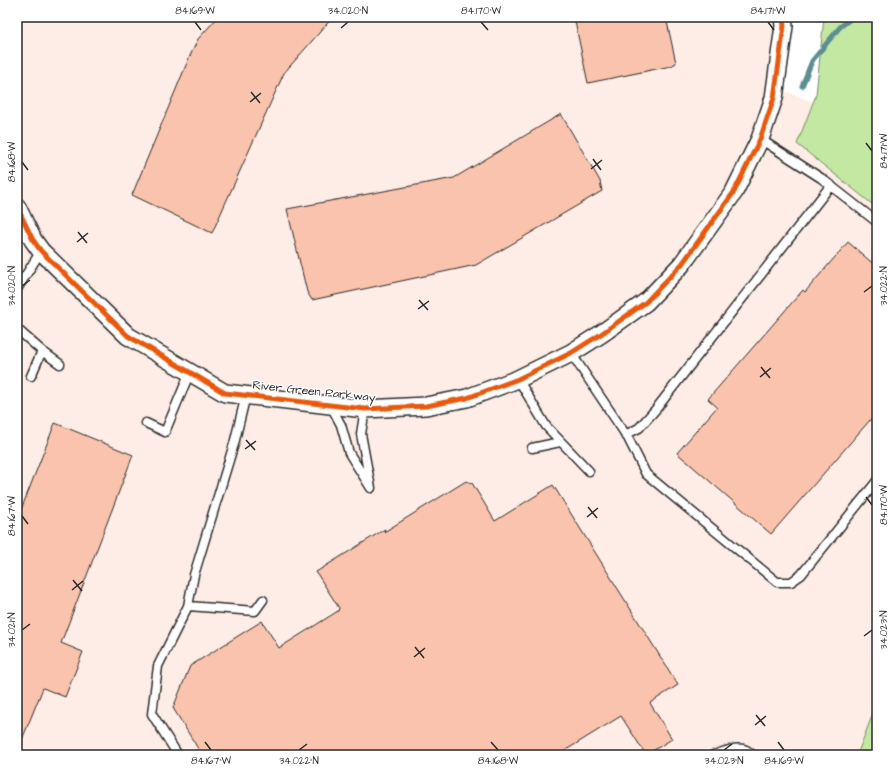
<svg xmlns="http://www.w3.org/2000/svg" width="894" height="772" viewBox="0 0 894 772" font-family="'Architects Daughter',sans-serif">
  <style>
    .built { fill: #feede6 }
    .green { fill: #c3e8a2; stroke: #778a66 }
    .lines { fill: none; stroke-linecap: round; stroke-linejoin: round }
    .stream { stroke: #5d8f92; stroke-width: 5 }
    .building { fill: #fac3ad; stroke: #2b2b2b }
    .service-casing { stroke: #2b2b2b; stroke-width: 11 }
    .minor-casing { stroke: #2b2b2b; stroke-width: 20 }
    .service { stroke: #fff; stroke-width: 8 }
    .minor { stroke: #fff; stroke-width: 17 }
    .cycleway-casing { stroke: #fff; stroke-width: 8 }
    .cycleway { stroke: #e8590c; stroke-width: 5 }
    .ticks { fill: none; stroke: #2b2b2b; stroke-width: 1.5 }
    .labels { text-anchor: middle; stroke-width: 3; stroke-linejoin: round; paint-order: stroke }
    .street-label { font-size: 12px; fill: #2b2b2b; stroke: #fff }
    .neatline { fill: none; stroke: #2b2b2b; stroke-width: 1.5 }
    .ticks-label { font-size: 10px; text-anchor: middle; fill: #2b2b2b }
  </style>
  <rect width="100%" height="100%" fill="#fff"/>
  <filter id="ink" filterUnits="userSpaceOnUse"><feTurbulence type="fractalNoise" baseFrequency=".025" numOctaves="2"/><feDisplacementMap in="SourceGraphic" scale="8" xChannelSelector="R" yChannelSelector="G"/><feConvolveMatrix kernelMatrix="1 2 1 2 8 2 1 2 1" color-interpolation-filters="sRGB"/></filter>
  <g filter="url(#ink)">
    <!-- built -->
    <path class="built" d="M17 17H774L777 88 877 127V755H17Z"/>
    <!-- green -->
    <path class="green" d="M824 17H877V208L797 144 816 95Z
      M877 703V755H857Z"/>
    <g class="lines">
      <!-- stream -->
      <path class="stream" d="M802 86 812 61 840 27 853 17"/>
    </g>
    <!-- building -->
    <path class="building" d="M218 17H333L284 73 212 233 132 195 189 58 198 39Z
      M574 17H666L676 63 671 66 588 83Z
      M561 114 600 181 602 191 476 265 312 300 307 292 287 209 454 178Z
      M848 242 877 267V412L771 534 677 453 717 407 708 399 803 290 805 292Z
      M55 423 133 455 61 643 83 652 65 697 43 688 17 752V520Z
      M466 481 472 483 495 521 553 485 678 685 650 703 672 739 646 755 621 716 558 755H202L173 708 190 666 262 621 279 648 338 611 339 608 316 572 385 529 384 532Z"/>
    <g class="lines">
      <!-- service casing -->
      <g class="service-casing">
        <path id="service" d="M760 139 821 178 877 222
          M17 289 41 251
          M17 329 42 351 60 364
          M571 353 628 438 646 474 777 582H791L801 575 877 481
          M31 376 42 351
          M518 379 546 426 589 471
          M331 406 341 425 349 453 371 488 361 434 365 409
          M146 423 165 432 190 372
          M625 435 639 428 656 409 831 185
          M532 448 560 442
          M188 606 255 611 263 600
          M178 755 152 714 158 666 188 606 194 575 234 444 246 395
          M713 755C725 752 743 742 752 755"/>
      </g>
      <!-- minor casing -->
      <g class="minor-casing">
        <path id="minor" d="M17 207 33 240 41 251 128 336 225 393 365 409 426 406 467 398 518 379 571 353 601 334 646 302 682 264 734 192 760 139 774 98 784 26 783 17"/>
      </g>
      <!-- service -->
      <use href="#service" class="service"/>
      <!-- minor -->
      <use href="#minor" class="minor"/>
      <!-- cycleway casing -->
      <g class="cycleway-casing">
        <path id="cycleway" d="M17 207 33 240 41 251 128 336 225 393 365 409 426 406 467 398 518 379 571 353 601 334 646 302 682 264 734 192 760 139 774 98 784 26 783 17"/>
      </g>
      <!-- cycleway -->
      <use href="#cycleway" class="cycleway"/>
    </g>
  </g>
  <!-- ticks -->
  <path class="ticks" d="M195 22 201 30M481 22 488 30M768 22 774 30M341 28 348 22M251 92 260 103M250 102 261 93M866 143 872 151M593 159 601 170M22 162 28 170M591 169 602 160M78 232 87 243M77 242 88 233M22 286 30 280M864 292 872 286M419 300 428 310M418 309 429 301M761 367 770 378M760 377 771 368M246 440 255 450M245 449 256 441M866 497 872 505M588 507 597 518M22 516 28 524M587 517 598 508M73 580 82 591M72 590 83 581M22 630 30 624M864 636 872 630M415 647 424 658M414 657 425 648M756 715 765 726M755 725 766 716M205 742 211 750M491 742 498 750M778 742 784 750M299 750 307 744M724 750 732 744"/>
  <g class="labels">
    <!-- street labels -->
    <g class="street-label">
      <text transform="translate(314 391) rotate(6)" y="4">River Green Parkway</text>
    </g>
  </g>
  <!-- margin -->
  <rect width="894" height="772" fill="none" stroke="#fff" stroke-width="44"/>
  <rect x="22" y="22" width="850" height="728" class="neatline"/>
  <g class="ticks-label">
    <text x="195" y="14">84.169°W</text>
    <text x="348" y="14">34.020°N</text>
    <text x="481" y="14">84.170°W</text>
    <text x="768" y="14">84.171°W</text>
    <text transform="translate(883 151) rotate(-90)" y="4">84.171°W</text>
    <text transform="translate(11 162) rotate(-90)" y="4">84.168°W</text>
    <text transform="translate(883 286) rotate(-90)" y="4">34.022°N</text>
    <text transform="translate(11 286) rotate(-90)" y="4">34.020°N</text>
    <text transform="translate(883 505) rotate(-90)" y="4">84.170°W</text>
    <text transform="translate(11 516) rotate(-90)" y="4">84.167°W</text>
    <text transform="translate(883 630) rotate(-90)" y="4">34.023°N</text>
    <text transform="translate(11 630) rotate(-90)" y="4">34.021°N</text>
    <text x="211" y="764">84.167°W</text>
    <text x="299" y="764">34.022°N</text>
    <text x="498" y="764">84.168°W</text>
    <text x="724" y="764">34.023°N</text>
    <text x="784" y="764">84.169°W</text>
  </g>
</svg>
